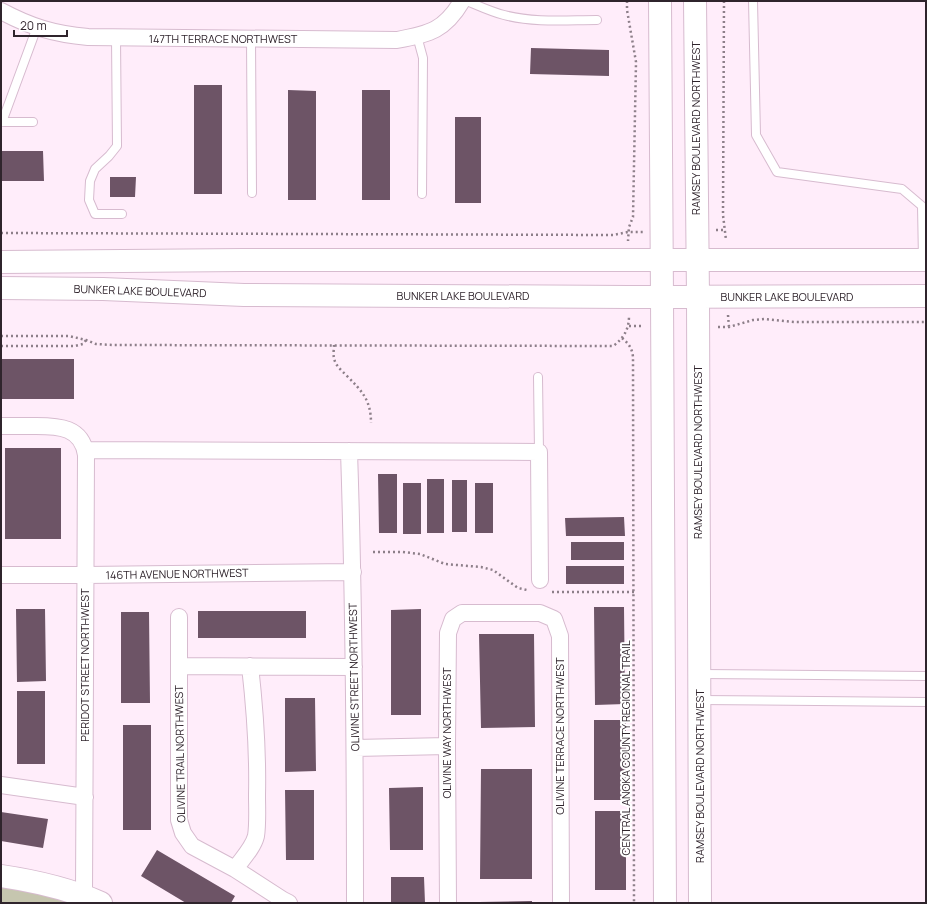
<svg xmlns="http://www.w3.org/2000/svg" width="927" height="904" viewBox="0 0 927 904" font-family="Manrope,sans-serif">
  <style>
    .green { fill: #c6c6af }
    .building { fill: #6d5466 }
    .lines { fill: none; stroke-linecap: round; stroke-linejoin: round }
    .lane-casing { stroke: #d7bbcf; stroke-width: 10 }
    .street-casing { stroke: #d7bbcf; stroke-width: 18 }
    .secondary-casing { stroke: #d7bbcf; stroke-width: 24 }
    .path { stroke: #8d7f89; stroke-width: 2.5; stroke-dasharray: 2 3; stroke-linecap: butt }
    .lane { stroke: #fff; stroke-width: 8 }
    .street { stroke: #fff; stroke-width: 16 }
    .secondary { stroke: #fff; stroke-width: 22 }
    .labels { text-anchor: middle; stroke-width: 4; stroke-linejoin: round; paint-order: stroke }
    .street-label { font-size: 11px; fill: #2f242c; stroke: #fff }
  </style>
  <rect width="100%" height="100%" fill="#ffedfa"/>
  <!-- green -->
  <path class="green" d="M1 885 81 903H1Z"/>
  <!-- building -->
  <path class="building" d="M531 48 609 50V76L530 74Z
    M194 85H222V194H194Z
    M288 90 316 91V200H288Z
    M362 90H390V200H362Z
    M455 117H481V203H455Z
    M1 151H43L44 181H1Z
    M110 177H136L135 197H110Z
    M1 359H74V399H1Z
    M5 448H61V539H5Z
    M378 474H397V533H379Z
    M427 479H444V533H427Z
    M452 480H467V532H452Z
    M403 483H421V534H403Z
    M475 483H493V533H475Z
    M624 517 625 536H566L565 518Z
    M571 542H624V560H571Z
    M566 566H624V584H566Z
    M594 607H624L625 704 595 705Z
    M16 609H45L46 681 17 682Z
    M421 609V715H391V610Z
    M198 611H306V638H198Z
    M121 612H149L150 703H121Z
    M479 634H534L535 727 481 728Z
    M17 691H45V764H17Z
    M285 698H315L316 771 285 772Z
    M594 720H626V800H594Z
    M123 725H151V830H123Z
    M481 769H532V879H480Z
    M423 787V850H390L389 788Z
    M285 790H314V860H286Z
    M595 811H626V890H595Z
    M1 812 48 819 43 848 1 841Z
    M157 850 235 896 231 903H186L141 876Z
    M391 877H424L425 903H391Z
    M532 901V903H479V902Z"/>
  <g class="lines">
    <!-- lane casing -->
    <g class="lane-casing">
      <path id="lane" d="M467 1C479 6 492 12 504 15 534 23 567 20 597 20
        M753 1 756 135 777 172 902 189 922 206 923 260
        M417 36 423 58 422 194
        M116 38 117 146 109 156 95 169 90 181 89 200 95 214H122
        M251 39 252 193
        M1 122H33
        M2 122 37 27
        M538 377 539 452
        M701 674 926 676
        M700 700 926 702"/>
    </g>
    <!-- street casing -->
    <g class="street-casing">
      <path id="street" d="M1 11C31 27 54 34 88 37L397 40C430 34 445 30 462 1
        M1 426C13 426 24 426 36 426 59 426 82 427 86 455L84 895
        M85 450 539 452 540 580
        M349 451C354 602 355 752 355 903
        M1 575H86L353 572
        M179 617V820L183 833 192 846 235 869 283 900 289 903
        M179 666 354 667
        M355 748 447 746
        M1 785 85 797
        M235 869C242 859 253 848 256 836 258 823 257 808 257 795 258 752 255 710 250 666
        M448 903 447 746 448 633 453 619 462 613H540L554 619 560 636 561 903"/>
    </g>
    <!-- secondary casing -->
    <g class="secondary-casing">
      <path id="secondary" d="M660 1 662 297 665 903
        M695 1 698 297 700 903
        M1 262 244 260H926
        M1 288 103 289 244 295 629 297 926 296
        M1 876C35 881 70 889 101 903"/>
    </g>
    <!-- path -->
    <path class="path" d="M627 1V10L636 62 633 217 629 227 628 241
      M724 1 723 215 726 240
      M716 230H726
      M1 233 613 235 628 232H643
      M728 315 729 327
      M629 326H643
      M718 327H729L753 320 764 319 794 322H926
      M1 336H69L86 340 96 344 112 345 613 346C624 338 629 329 629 316
      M622 338C629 344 632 348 633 357L634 903
      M334 345C334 349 333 354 334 358 335 365 341 370 346 375 362 391 371 400 371 423
      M1 346H75L83 344 86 340
      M373 552H403L420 554 445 564 481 567 493 570 518 588 527 590
      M552 592H634"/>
    <!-- lane -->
    <use href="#lane" class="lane"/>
    <!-- street -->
    <use href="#street" class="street"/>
    <!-- secondary -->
    <use href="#secondary" class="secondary"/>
  </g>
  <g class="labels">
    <!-- street labels -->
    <g class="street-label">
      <text x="223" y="43">147TH TERRACE NORTHWEST</text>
      <text transform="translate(696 128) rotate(-90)" y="4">RAMSEY BOULEVARD NORTHWEST</text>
      <text transform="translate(140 291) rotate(2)" y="4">BUNKER LAKE BOULEVARD</text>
      <text x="463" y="300">BUNKER LAKE BOULEVARD</text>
      <text x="787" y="301">BUNKER LAKE BOULEVARD</text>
      <text transform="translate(698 452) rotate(-90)" y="4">RAMSEY BOULEVARD NORTHWEST</text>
      <text transform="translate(177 574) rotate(-1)" y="4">146TH AVENUE NORTHWEST</text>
      <text transform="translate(85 665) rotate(-90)" y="4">PERIDOT STREET NORTHWEST</text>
      <text transform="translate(354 677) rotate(-91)" y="4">OLIVINE STREET NORTHWEST</text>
      <text transform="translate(447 733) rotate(-90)" y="4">OLIVINE WAY NORTHWEST</text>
      <text transform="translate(560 736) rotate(-90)" y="4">OLIVINE TERRACE NORTHWEST</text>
      <text transform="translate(626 748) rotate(-90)" y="4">CENTRAL ANOKA COUNTY REGIONAL TRAIL</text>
      <text transform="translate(180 754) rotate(-91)" y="4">OLIVINE TRAIL NORTHWEST</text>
      <text transform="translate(700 776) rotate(-90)" y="4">RAMSEY BOULEVARD NORTHWEST</text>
    </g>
  </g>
  <!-- border -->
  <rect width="927" height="904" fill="none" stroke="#2f242c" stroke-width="4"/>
  <!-- scale -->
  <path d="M14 30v6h53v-6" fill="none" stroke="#2f242c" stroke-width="2"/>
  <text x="20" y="30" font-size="12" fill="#2f242c" stroke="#ffffff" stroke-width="3" paint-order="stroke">20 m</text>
</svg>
